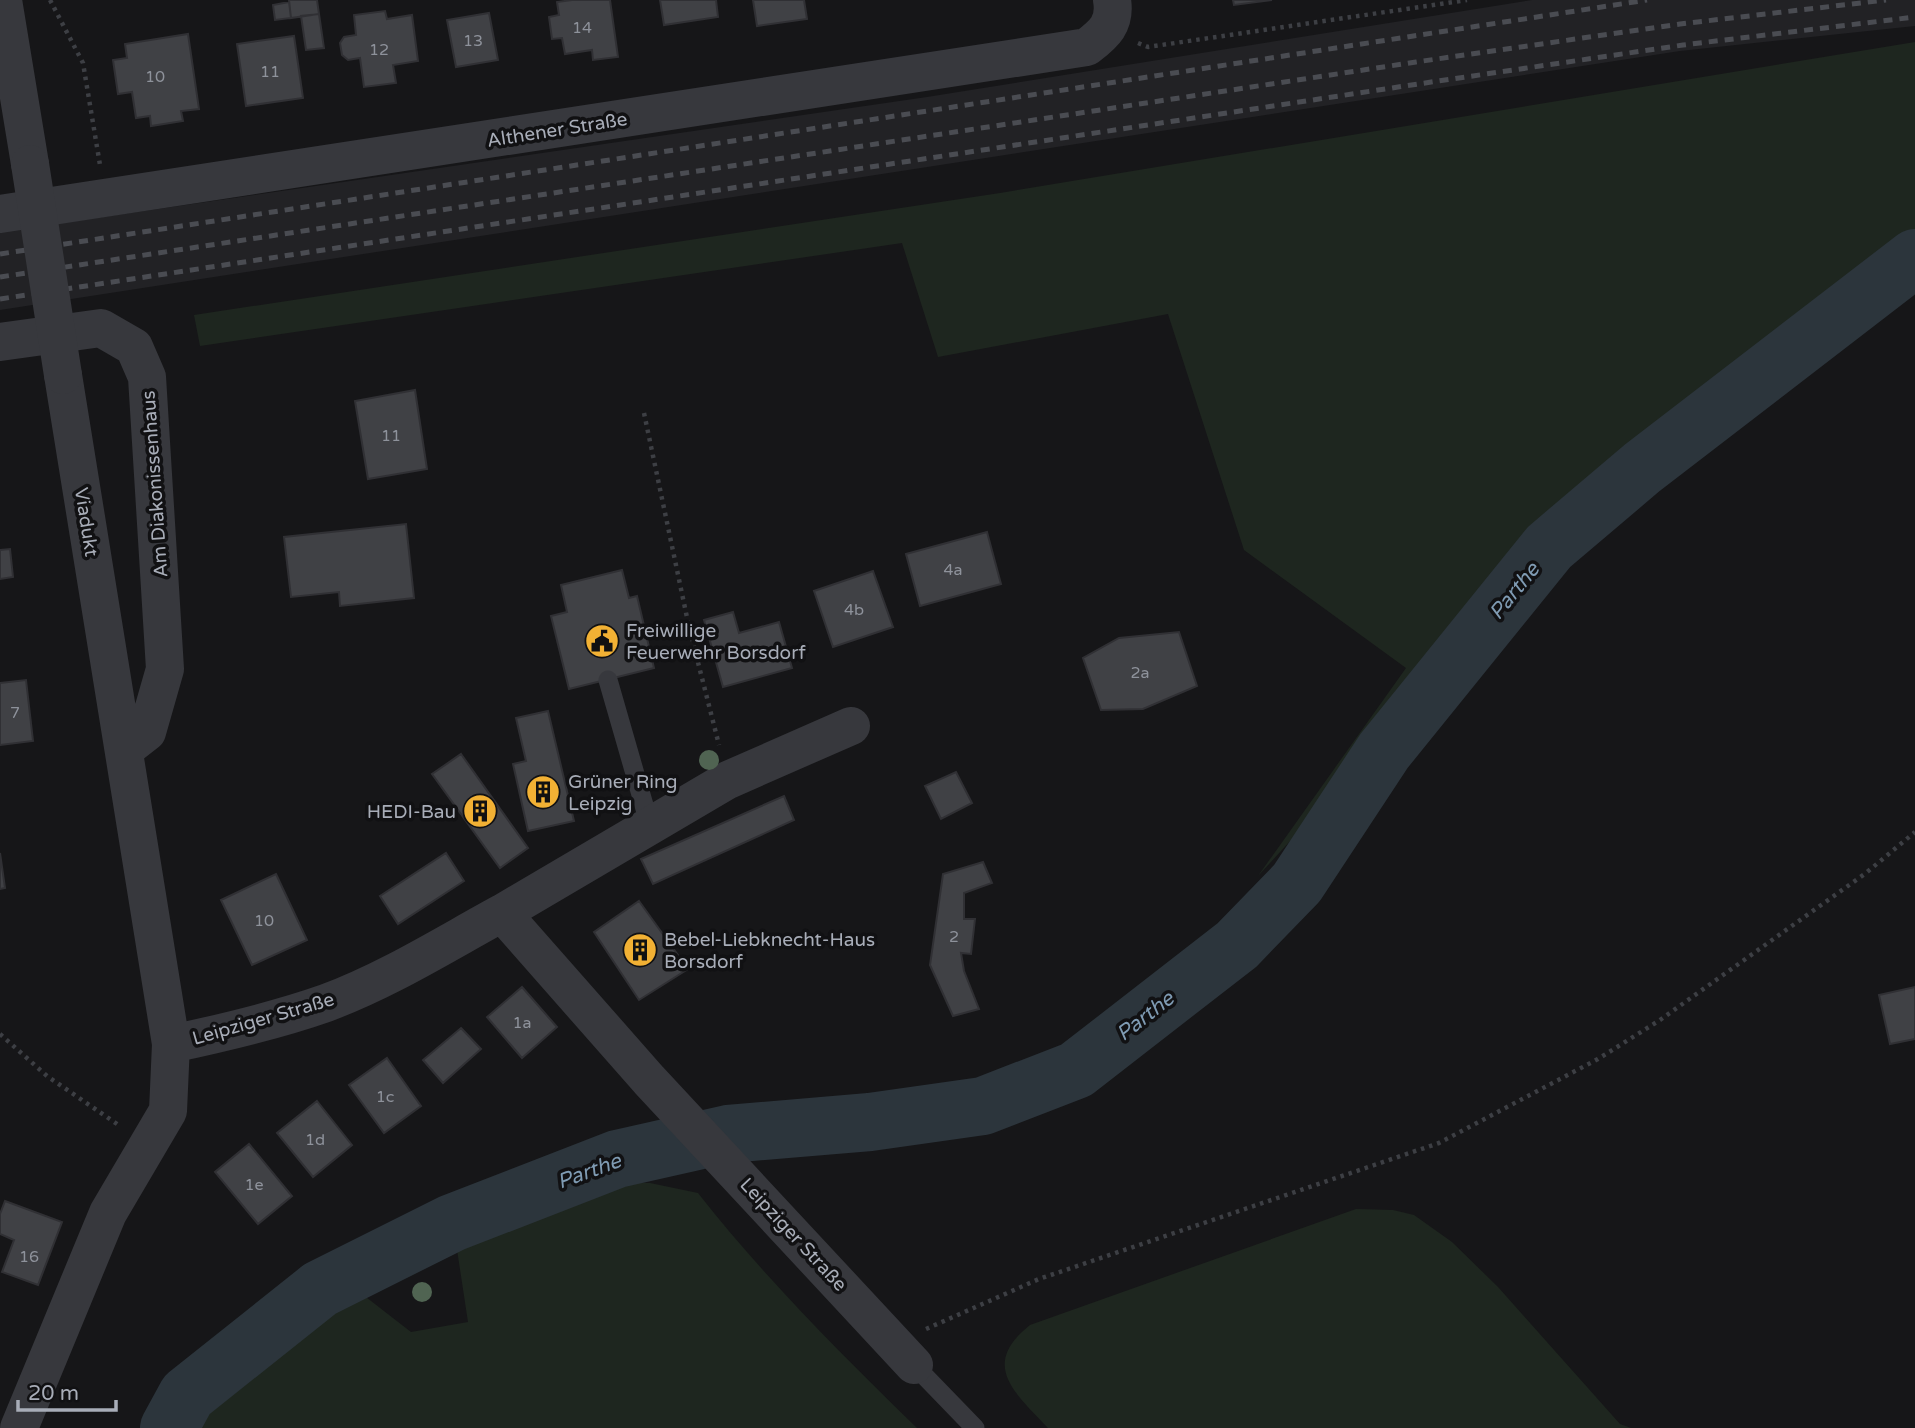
<svg xmlns="http://www.w3.org/2000/svg" width="1915" height="1428" viewBox="0 0 1915 1428" font-family="'Varela Round',sans-serif">
  <style>
    .built { fill: #222225 }
    .green { fill: #1e261f }
    .lines { fill: none; stroke-linecap: round; stroke-linejoin: round }
    .river { stroke: #2c353c; stroke-width: 58 }
    .building { fill: #404145; stroke: #303034; stroke-width: 2 }
    .path { stroke: #3d3f44; stroke-width: 4.5; stroke-dasharray: 3.5 5; stroke-linecap: butt }
    .lane { stroke: #37383d; stroke-width: 19 }
    .street { stroke: #37383d; stroke-width: 38 }
    .rail { stroke: #4a4c52; stroke-width: 5; stroke-dasharray: 9 7; stroke-linecap: butt }
    .street-bridge { stroke: #37383d; stroke-width: 38 }
    .tree { fill: #506452 }
    .labels { text-anchor: middle; stroke-width: 7; stroke-linejoin: round; paint-order: stroke }
    .number-label { font-size: 16px; fill: #8e929b }
    .street-label { font-size: 19px; fill: #a8adb8; stroke: #111113 }
    .poi-label { font-size: 19px; fill: #a8adb8; stroke: #111113; text-anchor: start }
    .water-label { font-size: 21px; font-style: italic; fill: #7f9bb3; stroke: #111113 }
  </style>
  <rect width="100%" height="100%" fill="#161618"/>
  <!-- built -->
  <path class="built" d="M1532 0H1915V26L1680 51 0 310V232L927 97Z"/>
  <!-- green -->
  <path class="green" d="M1915 42V237L1539 537 1376 747 1258 876 1406 668 1244 550 1168 314 938 357 902 243 200 346 194 315 1000 193Z
    M616 1182 650 1183 698 1193C764 1277 840 1353 917 1428H179L202 1395 321 1300 353 1287 411 1332 468 1322 456 1243Z
    M1356 1209 1393 1210 1414 1215 1452 1242 1498 1287 1620 1424 1631 1428H1048C1014 1392 980 1365 1030 1325Z"/>
  <g class="lines">
    <!-- river -->
    <path class="river" d="M169 1428 187 1395 320 1289 452 1223 617 1159 728 1134 870 1122 983 1106 1076 1070 1237 945 1297 883 1384 751 1549 547 1642 468 1915 258"/>
  </g>
  <!-- building -->
  <path class="building" d="M289 0H317L319 14 291 18Z
    M572 0H610L618 57 593 60 592 50 565 54 562 38 552 39 549 17 559 15 557 2Z
    M660 0H716L718 17 664 25Z
    M753 0H804L807 19 757 26Z
    M1233 0H1272L1234 5Z
    M289 2 291 18 275 20 273 5Z
    M385 11 387 19 412 15 418 61 393 65 396 83 364 87 360 58 348 60 342 55 340 43 344 37 356 35 354 15Z
    M489 13 498 60 456 67 447 20Z
    M319 14 324 48 306 50 301 16Z
    M188 34 199 109 181 111 183 121 151 126 150 116 136 118 132 92 118 94 113 60 127 58 125 44Z
    M294 36 303 98 246 106 237 44Z
    M415 390 427 469 368 479 355 401Z
    M406 524 414 598 340 606 339 592 291 597 284 537Z
    M987 532 1001 584 920 606 906 554Z
    M10 549 13 577 0 579V550Z
    M622 570 629 598 637 596 654 668 569 689 551 616 567 612 561 585Z
    M873 571 893 627 833 647 814 591Z
    M733 612 739 633 779 622 792 668 723 687 704 620Z
    M1179 632 1197 686 1143 709 1101 710 1083 658 1119 638Z
    M26 680 33 741 0 745V683Z
    M548 711 574 821 528 831 513 764 526 761 516 718Z
    M461 754 528 848 500 868 432 774Z
    M956 772 972 803 941 819 925 786Z
    M784 796 794 820 653 884 641 859Z
    M0 853 5 888 0 889Z
    M446 853 464 881 398 924 380 896Z
    M983 862 992 883 964 893V919H975L971 954 961 953 964 971 979 1009 953 1016 930 965 943 874Z
    M276 874 307 940 252 965 221 900Z
    M639 901 688 969 639 1000 594 932Z
    M522 987 557 1027 522 1058 487 1017Z
    M1915 987V1039L1890 1044 1879 995Z
    M461 1028 481 1049 443 1083 423 1060Z
    M387 1058 421 1106 384 1133 349 1085Z
    M317 1101 352 1145 313 1177 277 1133Z
    M249 1144 292 1196 258 1224 215 1172Z
    M5 1201 62 1222 38 1285 2 1272 14 1240 0 1234V1214Z"/>
  <g class="lines">
    <!-- path -->
    <path class="path" d="M50 0 83 63 100 165
      M1138 43 1148 47 1467 0
      M644 413 689 627 719 745
      M0 1034 47 1076 120 1126
      M926 1329 1039 1279 1439 1143 1598 1059 1660 1020 1866 873 1915 832"/>
    <!-- lane -->
    <path class="lane" d="M608 680 650 826
      M914 1365 975 1428"/>
    <!-- street -->
    <path class="street" d="M3 0 30 164
      M0 214 1087 47C1104 34 1116 24 1112 0
      M0 342 101 328 134 347 147 377 165 669 147 732 124 750
      M502 913 728 780 851 726
      M171 1044C223 1033 275 1021 326 1003 388 980 445 944 502 913L649 1080 914 1365
      M19 1428 108 1213 168 1111 171 1044 63 375"/>
    <!-- rail -->
    <path class="rail" d="M0 254 1647 0
      M0 277 1416 62 1680 24 1886 0
      M0 299 1418 84 1683 45 1915 17"/>
    <!-- street-bridge -->
    <path class="street-bridge" d="M30 164 63 375"/>
  </g>
  <!-- trees -->
  <g class="tree">
    <circle cx="709" cy="760" r="10"/>
    <circle cx="422" cy="1292" r="10"/>
  </g>
  <!-- icons -->
  <defs>
    <g id="civic-disc" transform="scale(1.75)"><circle r="9.5" fill="#f2b134" stroke="#111113"/><path d="M-.6-6.5H3V-4.5H.6V-3L4-1V1h2V6H-6V1h2V-1L-.6-3ZM-1.2 2.5V6h2.4V2.5Z" fill="#111"/></g>
    <g id="building-disc" transform="scale(1.75)"><circle r="9.5" fill="#f2b134" stroke="#111113"/><path d="M-4-6H4V6H1V3H-1V6H-4ZM-2.5-4.3h1.7v1.8h-1.7ZM.8-4.3h1.7v1.8H.8ZM-2.5-1h1.7V.8h-1.7ZM.8-1h1.7V.8H.8Z" fill="#111"/></g>
  </defs>
  <g fill-rule="evenodd">
    <use href="#civic-disc" x="602" y="641"/>
    <use href="#building-disc" x="543" y="792"/>
    <use href="#building-disc" x="480" y="811"/>
    <use href="#building-disc" x="640" y="950"/>
  </g>
  <g class="labels">
    <!-- number labels -->
    <g class="number-label">
      <text x="582" y="33">14</text>
      <text x="473" y="46">13</text>
      <text x="379" y="55">12</text>
      <text x="270" y="77">11</text>
      <text x="155" y="82">10</text>
      <text x="391" y="441">11</text>
      <text x="953" y="575">4a</text>
      <text x="854" y="615">4b</text>
      <text x="1140" y="678">2a</text>
      <text x="15" y="718">7</text>
      <text x="264" y="926">10</text>
      <text x="954" y="942">2</text>
      <text x="522" y="1028">1a</text>
      <text x="385" y="1102">1c</text>
      <text x="315" y="1145">1d</text>
      <text x="254" y="1190">1e</text>
      <text x="29" y="1262">16</text>
    </g>
    <!-- street labels -->
    <g class="street-label">
      <text transform="translate(557 129) rotate(-9)" y="7">Althener Straße</text>
      <text transform="translate(154 484) rotate(-94)" y="7">Am Diakonissenhaus</text>
      <text transform="translate(87 522) rotate(81)" y="7">Viadukt</text>
      <text transform="translate(263 1018) rotate(-16)" y="7">Leipziger Straße</text>
      <text transform="translate(794 1234) rotate(47)" y="7">Leipziger Straße</text>
    </g>
    <!-- poi labels -->
    <g class="poi-label">
      <text x="626" y="637">Freiwillige<tspan x="626" dy="22">Feuerwehr Borsdorf</tspan></text>
      <text x="568" y="788">Grüner Ring<tspan x="568" dy="22">Leipzig</tspan></text>
      <text x="456" y="818" text-anchor="end">HEDI-Bau</text>
      <text x="664" y="946">Bebel-Liebknecht-Haus<tspan x="664" dy="22">Borsdorf</tspan></text>
    </g>
    <!-- water labels -->
    <g class="water-label">
      <text transform="translate(1514 591) rotate(-51)" y="7">Parthe</text>
      <text transform="translate(1145 1016) rotate(-38)" y="7">Parthe</text>
      <text transform="translate(589 1171) rotate(-20)" y="7">Parthe</text>
    </g>
  </g>
  <!-- scale -->
  <path d="M18 1400v10h98v-10" fill="none" stroke="#a8adb8" stroke-width="3.5"/>
  <text x="28" y="1400" font-size="21" fill="#a8adb8" stroke="#111113" stroke-width="5" paint-order="stroke">20 m</text>
</svg>
